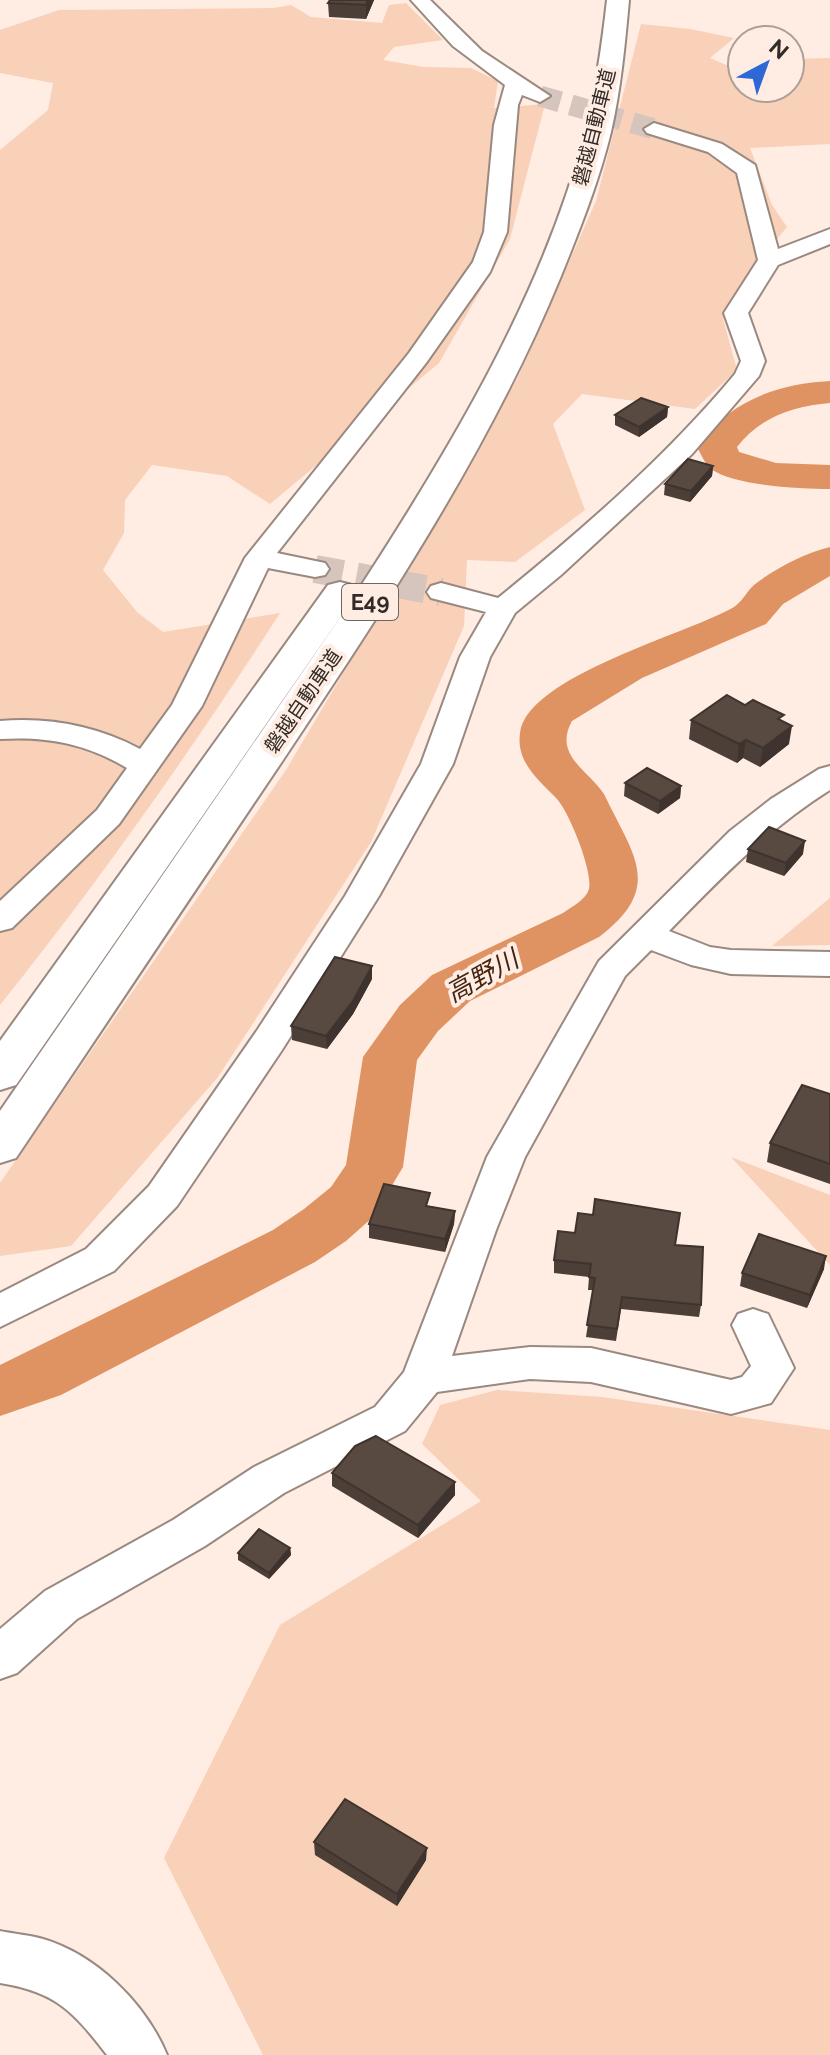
<svg xmlns="http://www.w3.org/2000/svg" width="830" height="2055" viewBox="0 0 830 2055" font-family="Raleway,'Noto Sans JP',sans-serif">
  <style>
    .green { fill: #f9d0b8 }
    .lines { fill: none; stroke-linecap: round; stroke-linejoin: round }
    .river { fill: #df9262; fill-rule: evenodd }
    .minor-tunnel-far1 { stroke: #d6c5bd; stroke-width: 21; stroke-dasharray: 21 11; stroke-linecap: butt }
    .minor-tunnel { stroke: #d6c5bd; stroke-width: 28; stroke-dasharray: 28 14; stroke-linecap: butt }
    .minor-casing { stroke: #998980; stroke-width: 4 }
    .highway-casing { stroke: #998980; stroke-width: 4 }
    .minor { fill: #fff; fill-rule: evenodd }
    .highway { fill: #fff; fill-rule: evenodd }
    .wall { fill: #4c3f38 }
    .shaded-wall { fill: #3e332e }
    .building { fill: #584941; stroke: #3e332e; stroke-width: 2 }
    .labels { text-anchor: middle; stroke-width: 8; stroke-linejoin: round; paint-order: stroke }
    .far-street-label { font-size: 20px; fill: #322b27; stroke: #ffece2 }
    .shield { fill: #ffece2; stroke: #70655f; stroke-width: 2 }
    .shield-label { font-size: 22px; font-weight: bold; fill: #322b27 }
    .water-label { font-size: 26px; font-style: italic; fill: #442410; stroke: #ffece2 }
  </style>
  <rect width="100%" height="100%" fill="#ffece2"/>
  <!-- green -->
  <path class="green" d="M406 3 443 40 394 47 383 60 424 67 471 68 498 81 494 108 545 104 510 239 439 363 270 504 227 476 152 465 125 500 124 533 103 570 137 612 163 632 280 613C193 748 101 879 0 1005V150L48 110 53 83 0 73V30L59 10 274 8 291 5 311 17 382 23 389 5Z
    M641 24 690 29 734 38 710 58 726 65 742 63V88H790V59L830 58V144L750 148 772 205 787 227 755 266 723 319 737 370 695 409 582 394 553 424 585 510 515 562 467 560 464 626 371 842 218 1077 71 1246 0 1256V1183L286 770 518 377 596 201Z
    M830 898V945L772 946Z
    M731 1157 830 1195V1266V1265Z
    M497 1390 602 1397 830 1430V2055H263L164 1858 280 1625 481 1501 422 1444 440 1405Z"/>
  <g class="lines">
    <!-- river -->
    <path class="river" d="M830 381V403C794 406 760 417 737 447L739 452 776 463 830 465V489C801 489 735 486 711 469 705 464 701 454 697 447 729 401 776 384 830 381Z
      M830 547V576L783 604 766 624 642 678 572 721C553 755 588 770 604 794 633 855 665 887 599 937L470 1001 438 1031 417 1060 403 1167 373 1217 346 1241 315 1262 61 1395 0 1416V1365L273 1230 304 1209 331 1187 346 1165 363 1057 400 1005 432 975 563 913C571 907 586 900 589 889 593 871 569 812 557 799 539 780 516 763 520 733 527 676 690 633 734 607 742 602 747 591 754 585 776 568 803 554 830 547Z"/>
    <!-- minor-tunnel-far1 -->
    <path class="minor-tunnel-far1" d="M540 96 654 129"/>
    <!-- minor-tunnel -->
    <path class="minor-tunnel" d="M315 569 441 592"/>
    <!-- minor casing -->
    <g class="minor-casing">
      <path id="minor" d="M411 0H430L482 51 550 96 540 102 522 95 518 105 507 232 490 272 426 363 277 553 325 563 329 569 325 575 315 577 268 568 202 706 119 824 12 928 0 931V901L97 810 127 768C87 744 47 736 0 739V721C49 717 97 726 140 749L172 705 245 558 409 353 473 262 484 232 494 125 505 85 453 46Z
        M654 123 722 144 755 165 778 249 830 229V244L778 265 748 313 765 361 759 376 692 454 561 575 515 613 490 657 453 764 379 896 282 1050 177 1206 114 1271 0 1327V1293L86 1249 149 1186 256 1032 345 896 421 764 460 657 486 612 431 598 427 592 431 586 441 583 498 598C582 530 666 457 735 374L741 361 724 313 758 260 737 173 708 152 647 133 644 129Z
        M830 766V790C768 829 720 879 669 931L710 947 731 950 830 952V976L731 974 691 965 651 950 625 976 525 1157 496 1230 452 1356 530 1347 591 1348 731 1380 742 1377 751 1366 732 1325 738 1314 753 1309 768 1314 794 1368 771 1403 731 1414 591 1382 530 1379 437 1392 405 1431 284 1493 205 1546 77 1619 17 1673 0 1679V1629L45 1591 173 1520 254 1467 375 1407 404 1372 487 1157 599 961 730 831 771 799 819 769Z
        M0 1931C14 1934 30 1935 43 1939 97 1955 146 2004 167 2055H107C73 2011 56 1992 0 1983Z"/>
    </g>
    <!-- highway casing -->
    <g class="highway-casing">
      <path id="highway" d="M607 0H629C625 44 621 88 611 132 599 181 580 229 561 276 490 449 386 605 283 760 194 892 105 1025 16 1158L0 1163V1111L357 593 16 1085 0 1090V1041L328 585 340 582 352 585 357 592C448 452 543 295 585 132 596 88 602 44 607 0Z"/>
    </g>
    <!-- minor -->
    <use href="#minor" class="minor"/>
    <!-- highway -->
    <use href="#highway" class="highway"/>
  </g>
  <!-- wall -->
  <path class="wall" d="M374 0 366 19 329 17 328 3Z
    M668 407 667 417 639 437 615 425V415Z
    M713 466 712 476 690 502 664 495 665 484Z
    M691 720 783 721 789 744 760 767 743 758 737 763 689 739Z
    M625 783 681 786 680 798 658 814 624 796Z
    M748 849 803 854 784 876 746 862Z
    M372 979 353 1014 327 1049 292 1040 291 1026Z
    M830 1094V1184L767 1162 770 1143Z
    M430 1206 455 1211 454 1224 445 1252 369 1238V1224Z
    M675 1245 701 1305 699 1317 621 1309 616 1341 586 1337 593 1290H588L589 1277 554 1273V1260Z
    M824 1269 807 1308 740 1286 742 1273Z
    M332 1473 455 1482V1495L418 1538 332 1486Z
    M290 1548 291 1555 269 1579 238 1560V1553Z
    M314 1842 426 1860 397 1906 315 1855Z"/>
  <!-- shaded-wall -->
  <path class="shaded-wall" d="M368 0H374L366 19V5Z
    M668 407 667 417 639 437V427Z
    M713 466 712 476 690 502 691 491Z
    M792 726 789 744 760 767 763 748Z
    M746 740 743 758 737 763 739 744Z
    M681 786 680 798 658 814 660 801Z
    M805 841 803 854 784 876 786 863Z
    M372 966V979L353 1014 327 1049 326 1036Z
    M455 1211 454 1224 445 1252V1239Z
    M826 1256 824 1269 807 1308 810 1295Z
    M455 1482V1495L418 1538V1525Z
    M290 1548 291 1555 269 1579V1573Z
    M427 1848 426 1860 397 1906V1894Z"/>
  <!-- building -->
  <path class="building" d="M330 0H368L366 5 328 3Z
    M641 398 668 407 639 427 615 415Z
    M688 459 713 466 691 491 665 484Z
    M727 695 745 705 753 700 784 715 778 719 792 726 763 748 746 740 739 744 691 720Z
    M647 768 681 786 660 801 625 783Z
    M769 827 805 841 786 863 748 849Z
    M335 957 372 966 353 1001 326 1036 291 1026Z
    M802 1085 830 1094V1164L770 1143Z
    M384 1184 430 1193 426 1206 455 1211 445 1239 369 1224Z
    M595 1199 680 1213 675 1245 703 1247 701 1305 622 1297 617 1329 587 1325 595 1278 589 1277 591 1264 554 1260 558 1231 575 1233 578 1213 593 1215Z
    M759 1234 826 1256 810 1295 742 1273Z
    M376 1436 455 1482 418 1525 332 1473 355 1446Z
    M259 1529 290 1548 269 1573 238 1553Z
    M345 1799 427 1848 397 1894 314 1842Z"/>
  <g class="labels">
    <!-- far-street labels -->
    <g class="far-street-label">
      <text transform="translate(594 127) rotate(-76)" y="7">磐越自動車道</text>
      <text transform="translate(303 701) rotate(-56)" y="7">磐越自動車道</text>
    </g>
    <!-- shield labels -->
    <rect class="shield" x="342" y="584" width="56" height="36" rx="6"/>
    <g class="shield-label">
      <text x="370" y="610">E49</text>
    </g>
    <!-- water labels -->
    <g class="water-label">
      <text transform="translate(482 976) rotate(-29)" y="9">高野川</text>
    </g>
  </g>
  <!-- north arrow -->
  <g transform="translate(766 64) rotate(41)"><circle r="38" fill="#ffece2" stroke="#ad9f97" stroke-width="2"/>
  <path d="M0-6L14 30L0 20L-14 30Z" fill="#2e68d6"/>
  <text y="-12" font-size="22" font-weight="bold" text-anchor="middle" fill="#322b27">N</text>
  </g>
</svg>
